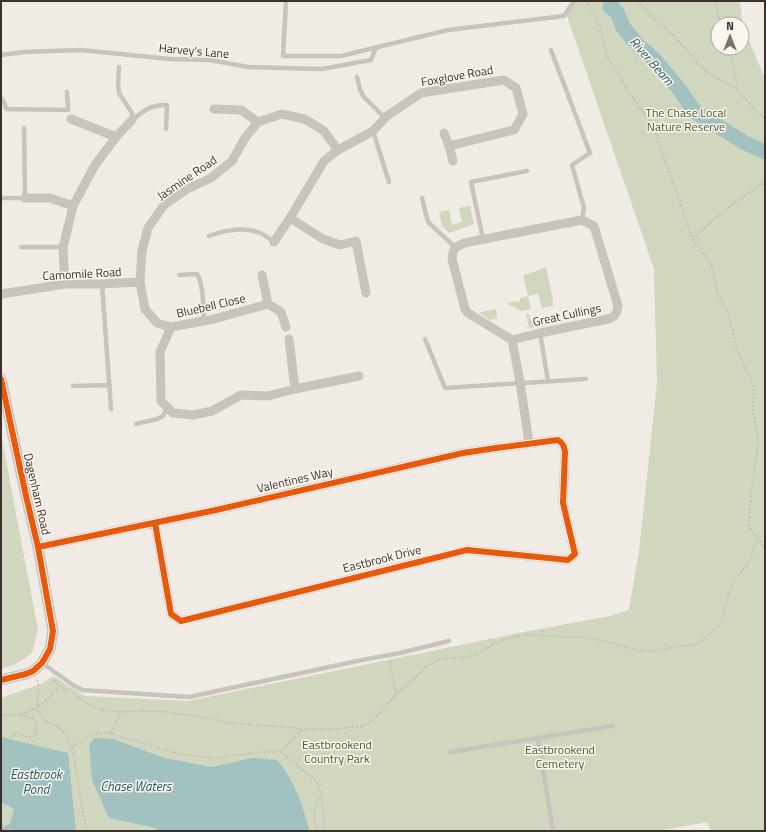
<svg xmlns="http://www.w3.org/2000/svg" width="766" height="832" viewBox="0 0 766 832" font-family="'Titillium Web',sans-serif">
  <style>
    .green { fill: #d1d6bf; fill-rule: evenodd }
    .water { fill: #a1c2c1 }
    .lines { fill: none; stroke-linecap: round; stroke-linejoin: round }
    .river { stroke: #a1c2c1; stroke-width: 15 }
    .path { stroke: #c2bbb6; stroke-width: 1.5; stroke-dasharray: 2 2; stroke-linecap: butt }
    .service { stroke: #c9c3be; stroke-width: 4.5 }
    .minor { stroke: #c9c3be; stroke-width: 9 }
    .tertiary { stroke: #c9c3be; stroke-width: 11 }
    .cycleway-casing { stroke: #fbf5ee; stroke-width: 8 }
    .cycleway { stroke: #e8590c; stroke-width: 6 }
    .labels { text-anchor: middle; stroke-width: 3; stroke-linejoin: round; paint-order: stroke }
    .street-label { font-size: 12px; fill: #3b302b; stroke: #fbf5ee }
    .park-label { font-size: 12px; fill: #4a5a2e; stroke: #fbf5ee }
    .water-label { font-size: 13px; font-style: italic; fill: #1f5a5e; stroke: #fbf5ee }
  </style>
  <rect width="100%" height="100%" fill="#f0ebe5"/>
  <!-- green -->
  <path class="green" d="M572 1H740L743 26 765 79V831H711L707 822 657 831H1V698L43 683 53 676 85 696 188 701 518 633 610 616 629 610 639 551 657 383 654 269 567 16ZM718 24H742V48H718Z
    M470 206 474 224 449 233 442 226 439 212 449 210 452 225 462 222 459 208Z
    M546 267 553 300V306L542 308 538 294 528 296 531 309 521 311 508 304 507 303 520 301V298L528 296 523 275 531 273Z
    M496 309 497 318 490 320 479 313 480 312Z
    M526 314H529L531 321 557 315 559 322 529 328Z
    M1 434 38 630 32 653 14 665 1 669Z"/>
  <!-- water -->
  <path class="water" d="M1 737 68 753 76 831H1V828L10 824 14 809 1 802Z
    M95 738 113 739 165 758 211 767 253 758 277 760C295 780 302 806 310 831H156V828L109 818 92 780 89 744Z"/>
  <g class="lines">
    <!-- river -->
    <path class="river" d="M612 1 610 7 617 12 623 27 631 37 639 46 655 60 679 89 695 112 745 143 765 152"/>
    <!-- path -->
    <path class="path" d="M585 1 587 2 600 26 607 56 610 61 615 68 628 91 653 126 693 240 710 262 713 270 717 291 727 311 734 335 735 344 754 388 753 410 758 442 751 494 749 520 750 527 752 531 765 548
      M638 1 640 4 679 41 699 65 707 72 736 89
      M715 1 720 24
      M730 48 737 84 736 89 765 120
      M693 240C713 217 739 199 765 182
      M542 636V628
      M490 639 493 645
      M390 661 396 694
      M37 680 38 683 39 689 37 698V708L44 720 59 728 67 735 74 755 82 808 85 821 87 831
      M54 680 60 686 69 691
      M74 694 90 705 103 710 120 712 141 711 168 712 214 719 227 723 287 727 303 729H335L362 726 369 723 378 715 396 694 414 679 426 667 439 659 468 657 477 654 496 643 509 638 528 635 566 637H582L604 641 640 651H654L678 646H689L696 644 704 639 720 624 723 615 729 592 733 582 750 561 757 539
      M1 715H18L37 708 49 697 59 686
      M111 733 120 713
      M1 734 2 735
      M11 737C19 727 23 741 34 736L36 733V721L32 718 20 715
      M72 747 91 735 98 733H111L119 737 148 744 161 749 183 755 216 758 261 752H281L315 780 319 787 322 801 325 831
      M281 752 303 729
      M318 831C313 815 312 810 321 796"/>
    <!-- service -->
    <path class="service" d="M286 1 283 56H341L448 30 564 16 574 1
      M551 50 590 153 572 165 584 208 582 220
      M1 55 24 52 81 50 170 59 210 60 248 67 322 69 371 60 376 47
      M119 67 118 83 119 93 132 113V120
      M357 77 360 89 363 96 385 118
      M1 98 4 102 6 109 68 110 67 92
      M132 120C144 111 151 104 167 105L166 129
      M373 131 389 182
      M1 198H25L24 128
      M422 198 428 222 455 247
      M209 236C225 230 244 227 260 233 265 235 270 239 274 242
      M483 239 471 182 527 171
      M21 247H63
      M179 275 197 274C204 286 203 307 204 321
      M102 284 111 409
      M540 333 548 381
      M425 339 445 388 586 379
      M73 386 110 385
      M136 424 157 419 163 416 168 407
      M42 663 73 685 82 690 189 697 362 660 400 653 449 641
      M538 738 553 831
      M450 752 613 726"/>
    <!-- minor -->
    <path class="minor" d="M214 109 241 110 258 122
      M71 119 116 137
      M444 133 449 146 453 161
      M25 198H50L73 206
      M290 218 323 239 340 245 356 241 366 293
      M274 242 290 218 324 161 338 150 373 131 387 116 421 93 504 80 516 88 523 114 514 130 449 146
      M262 275 268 304
      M65 284 63 248 73 206 95 165 116 137 132 120
      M1 294 65 284H102L140 282
      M171 327 160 352 161 401 173 413 193 415 212 411 241 395 268 396 295 389 359 376
      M286 327 281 312 268 304 214 319 171 327 157 323 145 309 140 282 142 251 148 228 164 205 187 189 211 178 232 161 245 138 258 122 282 114 305 119 324 131 338 150
      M289 339 295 389
      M512 340 540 333 608 319C615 317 617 313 618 306L594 226 582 220 464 243C454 248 453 248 452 259L465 309 468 313 512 340 520 382 529 443
      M38 547 216 510 463 453 496 448 558 440C563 443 564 446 565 452L563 503 575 554 568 560 467 550 181 621 171 614 155 523"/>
    <!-- tertiary -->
    <path class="tertiary" d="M1 379 26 496 38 547 53 631 50 649 42 663 33 671 26 674 1 680"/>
    <!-- cycleway casing -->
    <g class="cycleway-casing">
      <path id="cycleway" d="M1 379 26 496 38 547 53 631 50 649 42 663 33 671 26 674 1 680
        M38 547 216 510 463 453 496 448 558 440C563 443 564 446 565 452L563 503 575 554 568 560 467 550 181 621 171 614 155 523"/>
    </g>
    <!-- cycleway -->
    <use href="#cycleway" class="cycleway"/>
  </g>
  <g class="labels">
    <!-- street labels -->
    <g class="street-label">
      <text transform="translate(194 51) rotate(5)" y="4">Harvey's Lane</text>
      <text transform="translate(457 76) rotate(-10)" y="4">Foxglove Road</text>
      <text transform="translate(187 178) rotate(-34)" y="4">Jasmine Road</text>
      <text transform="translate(82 274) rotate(-3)" y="4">Camomile Road</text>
      <text transform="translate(211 306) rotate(-13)" y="4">Bluebell Close</text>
      <text transform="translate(567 315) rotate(-12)" y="4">Great Cullings</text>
      <text transform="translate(295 480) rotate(-13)" y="4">Valentines Way</text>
      <text transform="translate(37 494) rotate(77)" y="4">Dagenham Road</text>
      <text transform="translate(382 559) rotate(-14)" y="4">Eastbrook Drive</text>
    </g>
    <!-- park labels -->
    <g class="park-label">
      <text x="686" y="117">The Chase Local<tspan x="686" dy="14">Nature Reserve</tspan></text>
      <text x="337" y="749">Eastbrookend<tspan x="337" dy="14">Country Park</tspan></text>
      <text x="560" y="754">Eastbrookend<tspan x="560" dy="14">Cemetery</tspan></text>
    </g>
    <!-- water labels -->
    <g class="water-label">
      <text transform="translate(652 61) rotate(49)" y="5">River Beam</text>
      <text x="36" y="779">Eastbrook<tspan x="36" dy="15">Pond</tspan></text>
      <text x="136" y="791">Chase Waters</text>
    </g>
  </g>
  <!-- border -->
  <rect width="766" height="832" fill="none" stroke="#3b302b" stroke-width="4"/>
  <!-- north arrow -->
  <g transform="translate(730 36)"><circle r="19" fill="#fbf5ee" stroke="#aea6a0"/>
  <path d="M0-3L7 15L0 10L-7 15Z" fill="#7a716c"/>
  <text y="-6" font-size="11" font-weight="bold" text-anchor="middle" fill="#3b302b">N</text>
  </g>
</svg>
